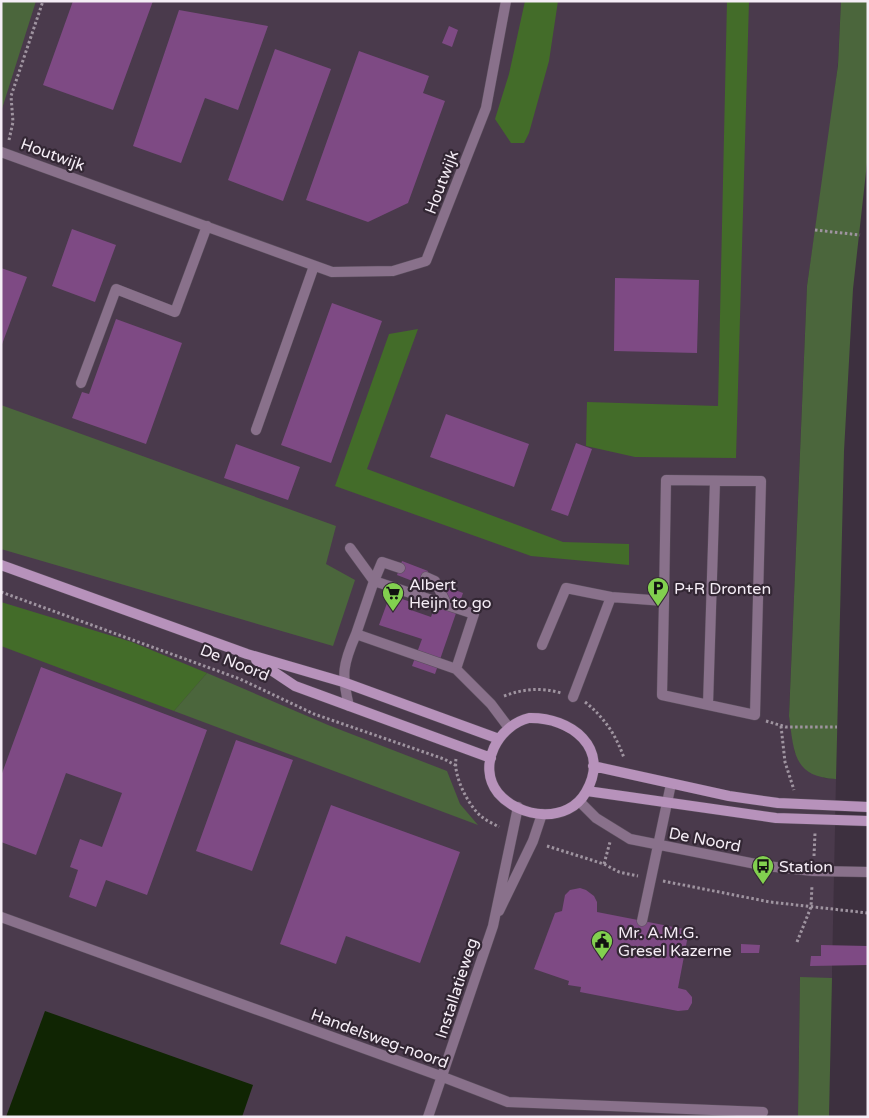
<svg xmlns="http://www.w3.org/2000/svg" width="869" height="1118" viewBox="0 0 869 1118" font-family="'Varela Round',sans-serif">
  <style>
    .built { fill: #4a3a4c }
    .green { fill: #4b663c }
    .forest { fill: #436c29 }
    .water { fill: #102503 }
    .building { fill: #7e4a84 }
    .lines { fill: none; stroke-linecap: round; stroke-linejoin: round }
    .service-casing { stroke: #5a4e5c; stroke-width: 11 }
    .minor-casing { stroke: #5a4e5c; stroke-width: 11 }
    .secondary-casing { stroke: #5a4e5c; stroke-width: 11 }
    .path { stroke: #9f94a0; stroke-width: 3; stroke-dasharray: 2.5 2.5; stroke-linecap: butt }
    .service { stroke: #89718b; stroke-width: 10 }
    .minor { stroke: #89718b; stroke-width: 10 }
    .secondary { stroke: #b792bb; stroke-width: 10 }
    .labels { text-anchor: middle; stroke-width: 4.5; stroke-linejoin: round; paint-order: stroke }
    .street-label { font-size: 16px; fill: #f5edf6; stroke: #332734 }
    .poi-label { font-size: 16px; fill: #f5edf6; stroke: #332734; text-anchor: start }
  </style>
  <rect width="100%" height="100%" fill="#3d303f"/>
  <!-- built -->
  <path class="built" d="M1 1H841L838 63 832 117 807 286 789 716 795 753 824 778 836 779 832 972V978H800L798 1117H1Z"/>
  <!-- green -->
  <path class="green" d="M3 1H36L1 112V9Z
    M841 1H868V154L853 289 844 451 836 779C793 777 794 752 789 716L807 286 838 65Z
    M1 405 336 526 326 564 355 580 333 646 1 549Z
    M207 673 328 725 447 771 460 804 478 825 174 711Z
    M800 977 832 978 829 1117H798Z"/>
  <!-- forest -->
  <path class="forest" d="M525 1H558L549 61 529 133 524 143H511L495 119 509 74Z
    M727 1H749L736 458 635 457 586 446 587 402 718 406Z
    M418 329 367 469 563 542 629 544V565L531 556 335 486 389 334Z
    M1 602 132 642 207 673 174 711 1 646Z"/>
  <!-- water -->
  <path class="water" d="M45 1011 253 1085 242 1117H6Z"/>
  <!-- building -->
  <path class="building" d="M73 1H153L113 110 43 85Z
    M179 10 268 26 238 110 205 98 181 163 133 146Z
    M449 26 458 30 452 47 442 43Z
    M275 49 331 69 283 201 228 180Z
    M359 51 429 76 423 93 445 101 408 203 368 222 306 200Z
    M72 229 116 245 95 302 52 286Z
    M1 268 27 277 1 347Z
    M615 278 699 280 697 353 614 351Z
    M332 303 382 321 331 463 281 445Z
    M116 319 182 343 146 444 72 418 82 392 89 394Z
    M446 414 529 444 514 487 430 457Z
    M576 443 592 449 568 516 551 510Z
    M236 444 300 467 288 500 224 478Z
    M402 561 428 571 423 585 397 575Z
    M442 585 463 593 435 674 412 666 422 639 379 625 390 595 411 602 408 609 431 617Z
    M41 667 207 730 147 895 106 880 96 907 69 897 78 870 70 867 80 839 102 847 122 793 66 773 36 855 1 842V776Z
    M236 740 293 760 252 871 196 851Z
    M331 805 460 852 420 963 346 936 336 964 280 944Z
    M580 888 586 890 594 896 597 902V912L689 930 678 988 686 990 692 997V1003L688 1010 678 1011 580 992 581 987 568 985 569 981 534 969 555 913 562 911 565 895 570 890Z
    M741 944 760 945 759 953H741Z
    M821 945 868 946V965L810 966 811 956H821Z"/>
  <g class="lines">
    <!-- service casing -->
    <g class="service-casing">
      <path id="service" d="M350 548 374 581 356 634
        M400 568 382 562 374 581 474 614 456 669
        M426 577 435 581 447 605
        M611 597 664 601 662 695 755 715 761 481 666 480 664 601
        M542 645 566 588 611 597 573 697
        M708 705 715 481
        M349 706C341 674 343 664 356 634L456 669 491 704 509 728
        M580 802 596 818 630 839 766 866 813 871 868 872
        M642 921 671 784"/>
    </g>
    <!-- minor casing -->
    <g class="minor-casing">
      <path id="minor" d="M1 152 332 272 393 271 426 261 486 108 506 1
        M81 383 116 289 175 312 207 226
        M256 430 314 266
        M499 911 533 841 542 814
        M1 917 443 1077 508 1102 763 1112
        M428 1117 493 926 518 807"/>
    </g>
    <!-- secondary casing -->
    <g class="secondary-casing">
      <path id="secondary" d="M1 565 247 654 343 682 499 739
        M256 660 295 686 491 758
        M529 718C571 717 611 748 586 792 568 824 520 819 498 793 476 765 499 725 529 718Z
        M593 766 729 796 778 803 868 807
        M587 791 776 818 868 821"/>
    </g>
    <!-- path -->
    <path class="path" d="M9 140 13 122 11 96 43 1
      M815 230 860 235
      M1 592 240 679 314 714 444 759 455 765
      M504 696C523 689 541 687 561 693
      M585 702C604 717 616 735 624 758
      M766 721 786 727H837
      M781 726 785 762 794 790
      M456 759C453 776 469 807 482 817 487 821 494 824 499 827
      M547 846 604 864 619 872 638 876
      M814 856 815 833
      M604 864 610 842
      M663 881 770 902 868 913
      M797 942 811 907 812 885"/>
    <!-- service -->
    <use href="#service" class="service"/>
    <!-- minor -->
    <use href="#minor" class="minor"/>
    <!-- secondary -->
    <use href="#secondary" class="secondary"/>
  </g>
  <!-- icons -->
  <defs>
    <g id="parking-pin" transform="scale(1.125)"><path d="M0 17L-7.5 6A9.5 9.5 0 1 1 7.5 6Z" fill="#82d04f" stroke="#332734"/><path d="M-3.5-5.5H1a3.5 3.5 0 0 1 0 7H-1V5.5H-3.5ZM-1-3.4V-.6H.8a1.4 1.4 0 0 0 0-2.8Z" fill="#111"/></g>
    <g id="supermarket-pin" transform="scale(1.125)"><path d="M0 17L-7.5 6A9.5 9.5 0 1 1 7.5 6Z" fill="#82d04f" stroke="#332734"/><path d="M-6-5.5h2.5l.6 2H6L4.5 2H-2.5L-4.4-4H-6ZM-1.5 3.2a1.3 1.3 0 1 0 .1 0ZM3 3.2a1.3 1.3 0 1 0 .1 0Z" fill="#111"/></g>
    <g id="bus-pin" transform="scale(1.125)"><path d="M0 17L-7.5 6A9.5 9.5 0 1 1 7.5 6Z" fill="#82d04f" stroke="#332734"/><path d="M-5-6H5V4H4V6H2V4H-2V6H-4V4H-5ZM-3.5-4V0h7V-4ZM-3.5 1.2v1.5H-2V1.2ZM2 1.2v1.5H3.5V1.2Z" fill="#111"/></g>
    <g id="civic-pin" transform="scale(1.125)"><path d="M0 17L-7.5 6A9.5 9.5 0 1 1 7.5 6Z" fill="#82d04f" stroke="#332734"/><path d="M-.6-6.5H3V-4.5H.6V-3L4-1V1h2V6H-6V1h2V-1L-.6-3ZM-1.2 2.5V6h2.4V2.5Z" fill="#111"/></g>
  </defs>
  <g fill-rule="evenodd">
    <use href="#parking-pin" x="658" y="588"/>
    <use href="#supermarket-pin" x="393" y="593"/>
    <use href="#bus-pin" x="763" y="866"/>
    <use href="#civic-pin" x="602" y="941"/>
  </g>
  <g class="labels">
    <!-- street labels -->
    <g class="street-label">
      <text transform="translate(53 154) rotate(20)" y="6">Houtwijk</text>
      <text transform="translate(441 182) rotate(-69)" y="6">Houtwijk</text>
      <text transform="translate(235 662) rotate(22)" y="6">De Noord</text>
      <text transform="translate(705 839) rotate(11)" y="6">De Noord</text>
      <text transform="translate(456 988) rotate(-72)" y="6">Installatieweg</text>
      <text transform="translate(380 1038) rotate(20)" y="6">Handelsweg-noord</text>
    </g>
    <!-- poi labels -->
    <g class="poi-label">
      <text x="409" y="590">Albert<tspan x="409" dy="18">Heijn to go</tspan></text>
      <text x="674" y="594">P+R Dronten</text>
      <text x="779" y="872">Station</text>
      <text x="618" y="938">Mr. A.M.G.<tspan x="618" dy="18">Gresel Kazerne</tspan></text>
    </g>
  </g>
  <!-- border -->
  <rect width="869" height="1118" fill="none" stroke="#f5edf6" stroke-width="5"/>
</svg>
